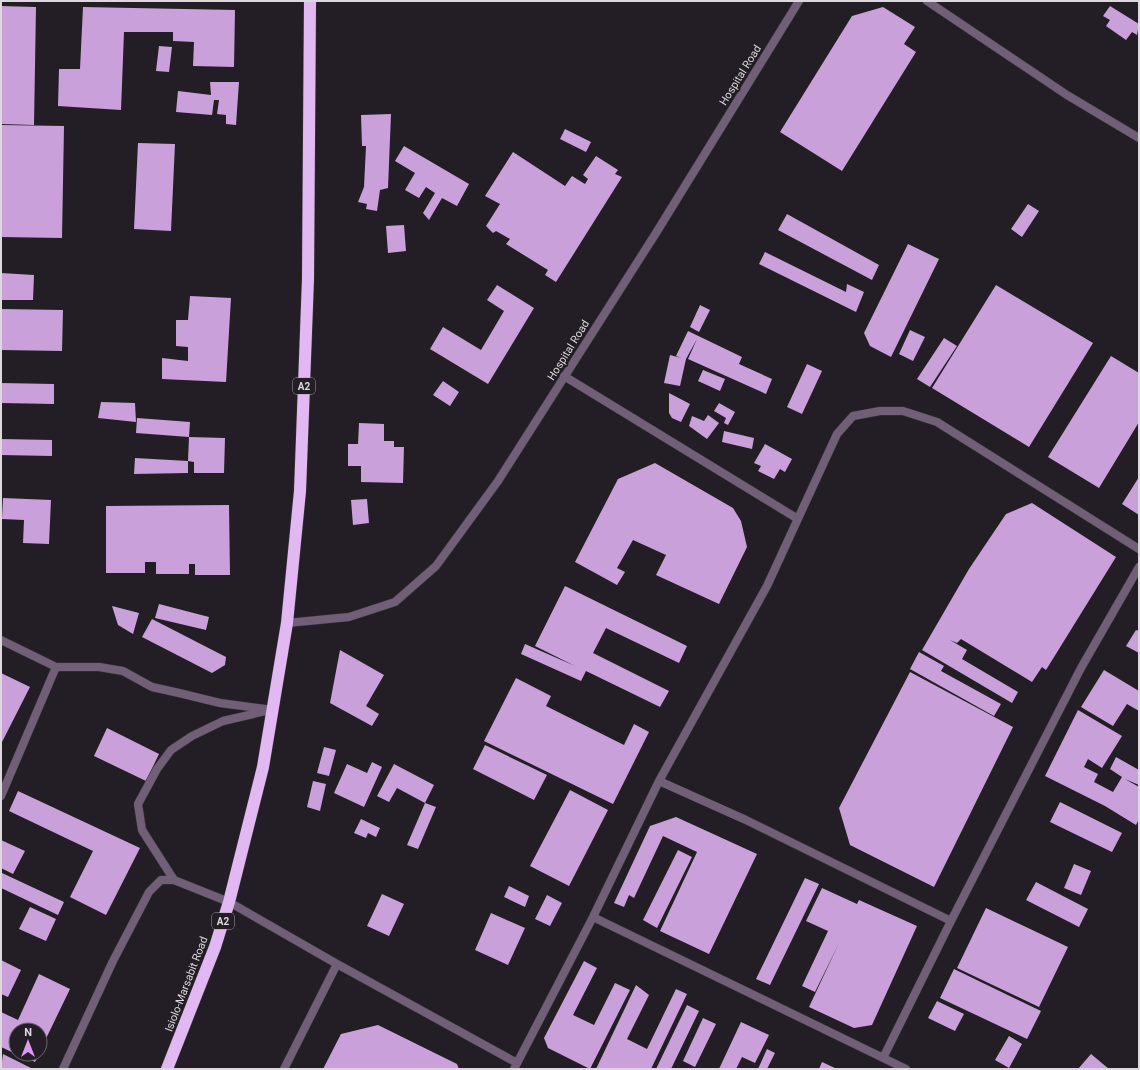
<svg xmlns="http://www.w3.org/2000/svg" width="1140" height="1070" viewBox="0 0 1140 1070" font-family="Roboto,sans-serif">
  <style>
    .building { fill: #c9a0d9 }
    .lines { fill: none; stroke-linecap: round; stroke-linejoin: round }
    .lane-casing { stroke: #3d383f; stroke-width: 9 }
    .street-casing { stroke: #3d383f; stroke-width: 9 }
    .highway-casing { stroke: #3d383f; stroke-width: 13 }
    .lane { stroke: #705f77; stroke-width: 8 }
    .street { stroke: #705f77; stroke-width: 8 }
    .highway { stroke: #e2b8f2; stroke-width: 12 }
    .labels { text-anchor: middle; stroke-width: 4; stroke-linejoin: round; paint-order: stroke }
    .shield { fill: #231e25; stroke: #a4a0a6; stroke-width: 1 }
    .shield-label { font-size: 10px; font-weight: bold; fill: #dcd8dd }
    .street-label { font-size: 11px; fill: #dcd8dd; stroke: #231e25 }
  </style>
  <rect width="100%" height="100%" fill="#231e25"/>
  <!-- building -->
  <path class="building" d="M1 6 36 7 34 125 1 124Z
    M1110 6 1139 24 1137 35 1132 32 1126 40 1106 26 1110 20 1103 16Z
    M83 7 235 10 234 67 193 66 194 42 173 41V32H124L121 110 58 106 59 69H80Z
    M883 7 915 27 904 44 916 52 842 171 780 132 852 16Z
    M159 46 172 47 169 72 156 71Z
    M210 82H239L236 125 226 124V115L217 114 219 100H214L212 115 176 112 178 91 211 95Z
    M391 114 388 188 380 190 377 211 366 209 367 204 358 202 364 187 366 146H362L361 115Z
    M1 125 64 126 62 238 1 237Z
    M565 129 591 142 586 152 560 139Z
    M138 143 175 144 171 231 134 229Z
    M404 146 469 184 457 206 442 198 429 220 423 213 435 193 426 187 419 198 405 190 415 173 395 161Z
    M513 152 565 186 572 176 585 184 588 179 583 175 596 156 618 170 615 174 622 177 556 282 545 275 548 270 506 244 510 239 496 231 493 233 486 226 500 204 485 196Z
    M1028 204 1039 211 1022 237 1011 229Z
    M787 214 879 265 872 280 778 230Z
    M404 225 406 251 388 253 386 226Z
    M908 244 939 259 891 357 870 346 864 333Z
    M765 252 846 292 847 284 864 292 856 312 759 264Z
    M1 273 34 275 33 300H1Z
    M497 285 534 308 488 384 430 349 443 327 481 350 504 311 487 300Z
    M996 285 1093 343 1029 447 932 388Z
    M190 296 231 298 226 382 162 379V358L188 361V347L176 346V320H188Z
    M700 305 710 310 699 332 690 327Z
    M1 309 63 310 62 351 1 350Z
    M910 330 925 337 913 361 899 354Z
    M688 331 742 357 739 364 772 379 766 394 688 359 697 339 686 359 680 386 664 383 670 355 681 358 676 356Z
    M944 338 957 346 930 387 917 379Z
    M1111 356 1139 373V422L1099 488 1048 457Z
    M807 364 822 371 802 414 787 407Z
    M703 370 725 379 720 391 698 381Z
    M443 381 459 392 450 406 433 395Z
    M1 383 54 384V404L1 403Z
    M669 393 690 404 681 422 672 418 669 413Z
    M101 402 135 403 136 422 98 418Z
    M719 403 735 412 728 425 724 423 726 418 714 411Z
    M708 415 719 423 707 439 689 426 692 416 704 421Z
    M137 418 190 422 189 437 225 438 224 473H194V462L188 461 189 437 136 433Z
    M359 423 384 424V441H394V447H404L403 483 361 482V466H348V444H358Z
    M724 431 754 438 752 449 722 442Z
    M1 439 52 440V456L1 455Z
    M765 444 792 459 785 472 780 469 774 479 758 471 761 466 754 463Z
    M135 458 188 461V473L134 474Z
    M655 463 733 508 741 521 747 547 719 604 656 575 666 555 633 540 617 568 625 572 617 585 575 562 618 479Z
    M1139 477V515L1122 504Z
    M3 498 51 500 49 544 23 543 24 520 2 519Z
    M367 499 369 523 353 525 351 500Z
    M1032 503 1116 557 1046 670 1042 667 1032 682 961 639 957 643 950 640 967 650 962 659 1018 692 1012 703 922 650 969 569 1006 514Z
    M229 505 230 575H195V564H189V574H156V562H145V573H106V506Z
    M565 586 687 646 679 663 606 628 593 653 669 691 660 707 586 671 581 681 521 654 525 644 575 666 535 646Z
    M159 604 209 617 206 630 155 618Z
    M112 606 139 613 133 634 118 625Z
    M152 619 226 657 225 665 212 673 142 637Z
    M1136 630 1139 631V653L1126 646Z
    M340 650 384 675 366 706 379 714 372 726 330 703Z
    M919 652 944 666 941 671 1001 704 994 716 910 669Z
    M1104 670 1139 691V711L1127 704 1113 726 1081 707Z
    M910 672 1013 727 934 887 850 845 839 808Z
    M1 673 30 687 1 744Z
    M516 678 551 696 546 706 624 745 634 724 649 732 613 804 484 741Z
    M1078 710 1122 736 1102 768 1088 759 1084 767 1098 774 1094 782 1113 792 1122 777 1110 769 1116 757 1139 770V785L1125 779 1139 787V819L1136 825 1105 806 1045 776Z
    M107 728 159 754 146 781 94 756Z
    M485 745 547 775 534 800 473 769Z
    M324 747 336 750 329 776 317 773Z
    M372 762 382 767 364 807 334 793 347 764 367 773Z
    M394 764 434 785 425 803 397 788 389 802 377 796Z
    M313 781 326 784 320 811 307 807Z
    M570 790 608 810 569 886 530 866Z
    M18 791 140 848 106 915 70 897 93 851 9 811Z
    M1060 802 1122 833 1112 852 1050 822Z
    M425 803 436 807 418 849 407 845Z
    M676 817 757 854 709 954 660 931 697 852 663 836 634 898 629 895 624 907 614 903 650 826Z
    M361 819 380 828 376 837 368 833 366 838 354 833Z
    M1 840 25 851 13 874 1 868Z
    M678 850 692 857 657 928 643 920Z
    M1074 864 1091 871 1081 895 1064 888Z
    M2 873 64 902 58 915 1 888Z
    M805 878 819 884 770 985 756 979Z
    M1036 882 1088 909 1079 927 1026 900Z
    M509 886 529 896 525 907 504 897Z
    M822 888 857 904 859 900 917 926 872 1025 854 1028 809 1007 839 943 815 992 802 986 828 931 806 921Z
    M382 894 404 904 389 936 367 926Z
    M547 895 562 903 550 926 535 919Z
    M30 907 56 919 46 941 19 929Z
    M986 908 1068 947 1039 1007 957 968Z
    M491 913 525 928 508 965 475 950Z
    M1 960 21 970 8 997 1 994Z
    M584 961 597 968 573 1015 594 1025 615 983 630 990 590 1069 548 1048 544 1038Z
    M954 969 1041 1011 1027 1039 940 998Z
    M39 974 70 989 40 1051V1030H16V1054L1 1047V1012L18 1020Z
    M636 985 649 995 627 1039 647 1049 676 989 687 994 651 1069H596Z
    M937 1001 964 1014 955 1031 928 1018Z
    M687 1005 699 1011 671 1069H656Z
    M703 1018 716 1024 695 1067 683 1061Z
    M741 1022 769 1035 755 1063 742 1057 736 1069H719Z
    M378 1025 457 1064 459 1069H323L341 1034Z
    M1009 1036 1022 1044 1009 1068 995 1060Z
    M767 1049 775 1053 767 1069H758Z
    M3 1054 33 1069H1Z
    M17 1054H39L35 1062Z
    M1091 1054 1109 1069H1078Z
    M822 1062 837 1069H819Z"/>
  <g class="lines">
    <!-- lane casing -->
    <g class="lane-casing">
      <path id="lane" d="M174 880 142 830 138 804 157 769 171 750 192 736 223 721 270 710"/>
    </g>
    <!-- street casing -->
    <g class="street-casing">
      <path id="street" d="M927 1 1067 95 1139 138
        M564 376 798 519
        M287 623 349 617 395 602 436 566 498 481 656 233 799 1
        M1 640 56 667H99L123 671 152 687 179 693 220 703 273 710
        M659 781 746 820 951 921
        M1 796 56 667
        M593 917 906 1069
        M883 1058 951 921 1081 668 1139 567
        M63 1069 113 961 149 892 161 880H174L229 902 337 964 517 1063
        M284 1069 337 964
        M514 1069 593 917 659 781 767 586 837 434 853 416 880 411H903L937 422 1139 549"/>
    </g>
    <!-- highway casing -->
    <g class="highway-casing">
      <path id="highway" d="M167 1069 215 947 229 902 263 767 287 623 300 491 308 279 310 1"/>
    </g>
    <!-- lane -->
    <use href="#lane" class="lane"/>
    <!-- street -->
    <use href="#street" class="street"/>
    <!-- highway -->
    <use href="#highway" class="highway"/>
  </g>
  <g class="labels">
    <!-- shield labels -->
    <g class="shield">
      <rect x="293" y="378" width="22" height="16" rx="3"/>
      <rect x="212" y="913" width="22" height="16" rx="3"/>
    </g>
    <g class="shield-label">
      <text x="304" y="390">A2</text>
      <text x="223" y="925">A2</text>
    </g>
    <!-- street labels -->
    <g class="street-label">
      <text transform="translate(740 75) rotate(-58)" y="4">Hospital Road</text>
      <text transform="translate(568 350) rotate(-58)" y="4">Hospital Road</text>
      <text transform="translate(186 984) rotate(-69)" y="4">Isiolo-Marsabit Road</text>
    </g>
  </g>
  <!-- border -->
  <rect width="1140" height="1070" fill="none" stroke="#dcd8dd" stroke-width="4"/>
  <!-- north arrow -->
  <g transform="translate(28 1042)"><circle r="19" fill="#231e25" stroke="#6d686f"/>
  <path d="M0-3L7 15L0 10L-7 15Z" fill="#db99f5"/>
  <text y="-6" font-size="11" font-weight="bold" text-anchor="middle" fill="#dcd8dd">N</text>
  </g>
</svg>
